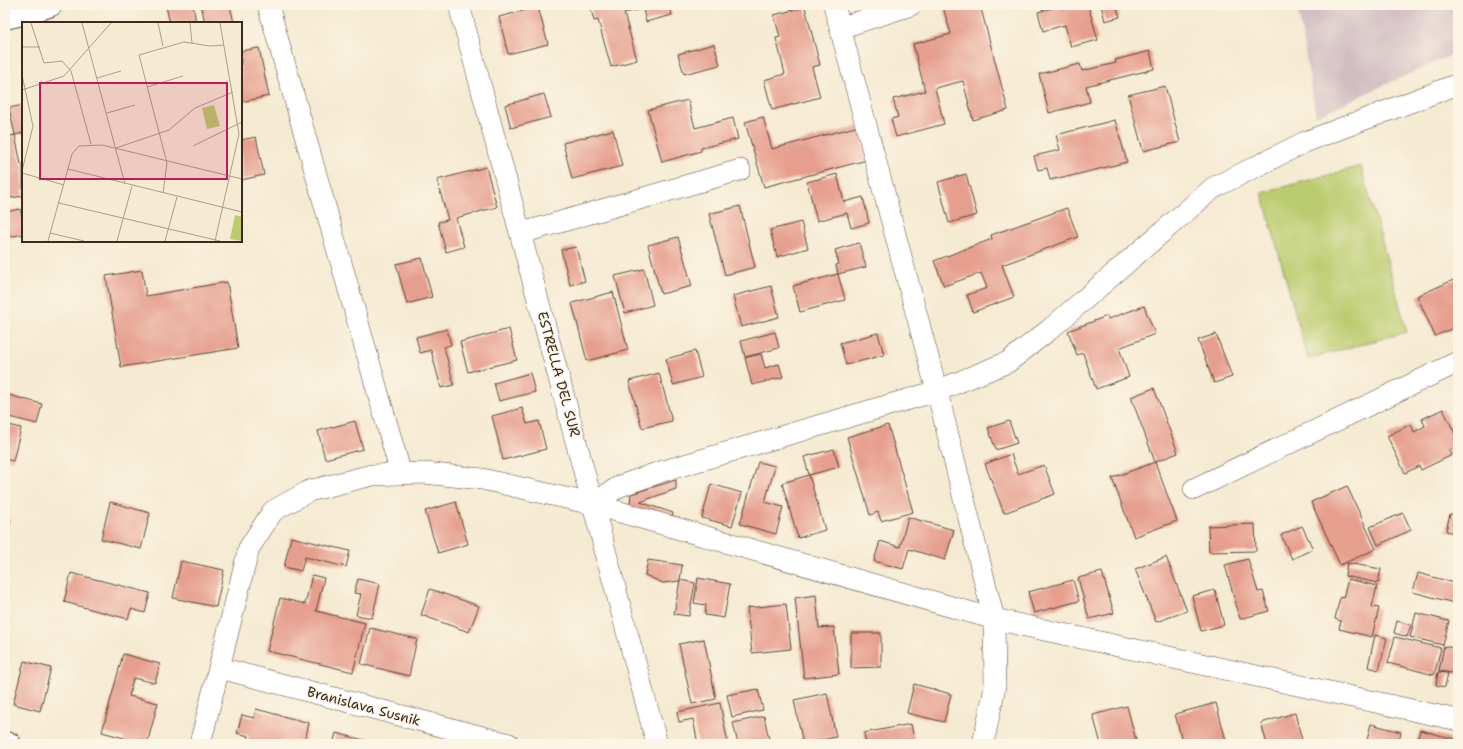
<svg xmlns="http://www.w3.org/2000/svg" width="1463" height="749" viewBox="0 0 1463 749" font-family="'Shantell Sans',sans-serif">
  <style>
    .industrial { fill: #d2bec2 }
    .green { fill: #bbcc6f; stroke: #7b7b46 }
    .building { fill: #e69f8f }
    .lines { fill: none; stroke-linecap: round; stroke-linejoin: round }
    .street-casing { stroke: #574739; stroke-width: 22 }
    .secondary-casing { stroke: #574739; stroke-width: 24 }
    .street { stroke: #fff; stroke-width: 21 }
    .secondary { stroke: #fff; stroke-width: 22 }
    .labels { text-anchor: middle; stroke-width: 3; stroke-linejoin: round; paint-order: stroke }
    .street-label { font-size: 14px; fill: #3b2a1e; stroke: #fcf5e5 }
    .inset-road { fill: none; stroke: #ab9d8a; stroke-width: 1 }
    .view { fill: #c2185b; fill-opacity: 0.15; stroke: #c2185b; stroke-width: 2 }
    .inset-edge { fill: none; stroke: #3b2a1e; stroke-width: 2 }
  </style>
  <rect width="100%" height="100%" fill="#fcf5e5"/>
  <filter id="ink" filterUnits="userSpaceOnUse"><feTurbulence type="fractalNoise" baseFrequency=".025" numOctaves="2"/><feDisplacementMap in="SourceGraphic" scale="8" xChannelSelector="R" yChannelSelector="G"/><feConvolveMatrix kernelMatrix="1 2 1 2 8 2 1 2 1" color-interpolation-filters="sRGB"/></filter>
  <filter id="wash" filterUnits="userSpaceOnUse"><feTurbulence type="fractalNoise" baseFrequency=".012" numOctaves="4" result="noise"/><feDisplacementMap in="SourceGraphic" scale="16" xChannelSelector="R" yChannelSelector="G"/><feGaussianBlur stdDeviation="0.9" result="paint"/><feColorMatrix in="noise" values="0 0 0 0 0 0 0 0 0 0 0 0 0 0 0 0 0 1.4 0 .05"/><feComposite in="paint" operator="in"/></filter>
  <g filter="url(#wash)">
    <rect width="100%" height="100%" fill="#f5ead2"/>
    <!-- industrial -->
    <path class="industrial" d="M1297 5H1458V52L1316 116Z"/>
    <!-- green -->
    <path class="green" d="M1361 166 1407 332 1308 359 1262 193Z"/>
    <g id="blocks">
      <!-- building -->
      <path class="building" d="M178 5H193L196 23H170L166 7Z
        M201 5H230L234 23H205Z
        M590 5H669L672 15 646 22 643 9 624 13 637 60 611 67 598 20 594 21Z
        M953 5H980L1008 110 973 120 963 81 935 88 944 124 896 137 891 119 898 117 893 99 925 91 913 44 951 34 943 7Z
        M1078 5H1088L1098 40 1071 47 1065 25 1043 31 1038 12 1060 6 1061 9Z
        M1101 5H1116L1120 17 1105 21Z
        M538 7 548 44 508 54 499 17Z
        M805 7 820 65 812 67 820 97 772 110 764 80 785 74 776 38 780 37 774 15Z
        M714 44 720 65 684 74 678 54Z
        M259 48 269 96 241 102V51Z
        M1150 51 1154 69 1086 86 1090 102 1049 113 1039 74 1080 64 1082 71 1116 63 1115 60Z
        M1165 86 1180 142 1143 151 1128 95Z
        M544 94 551 117 511 128 505 105Z
        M688 100 695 128 733 118 738 139 701 148V151L662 162 648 110Z
        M23 105V133L15 135 9 108Z
        M763 117 772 149 859 126 867 160 764 187 745 122Z
        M1115 120 1127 162 1067 177V176L1050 180 1047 168 1038 170 1034 156 1060 150 1056 135Z
        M613 130 622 166 572 179 563 143Z
        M15 135 21 164H23V196L5 199V137Z
        M256 137 264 175 241 180V140Z
        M486 167 497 207 456 218 464 247 446 252 438 222 448 220 437 180Z
        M837 174 844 202 863 197 869 223 851 228 847 213 817 221 807 182Z
        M966 174 977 215 949 223 938 182Z
        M740 206 755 267 725 275 709 214Z
        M1067 208 1078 237 1002 265 1014 297 973 312 967 295 987 288 981 273 944 286 934 261 992 239 991 235Z
        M20 209 23 222V234L5 238V212Z
        M801 222 808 248 777 257 770 230Z
        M678 237 692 286 661 294 648 245Z
        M859 243 866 267 838 274 836 265 839 264 835 250Z
        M576 247 585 281 570 285 561 250Z
        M422 258 432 297 407 304 396 264Z
        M644 269 653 305 625 313 615 276Z
        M142 270 146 296 227 282 238 348 121 367 106 276Z
        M838 274 845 300 800 312 793 286Z
        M1458 278V326L1435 336 1417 296Z
        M771 286 779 317 741 327 733 296Z
        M613 292 628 350 587 361 572 303Z
        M1144 306 1155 334 1119 348 1129 377 1096 389 1083 353 1077 355 1068 331 1107 316 1108 319Z
        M447 329 451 345 444 347 454 385 441 388 431 350 420 353 416 337Z
        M509 329 517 360 468 372 460 342Z
        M775 332 779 348 745 357 741 341Z
        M878 333 884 355 846 365 840 343Z
        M1216 334 1232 377 1214 383 1198 340Z
        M695 351 702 377 673 385 666 359Z
        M761 354 765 368 779 364 783 377 752 385 745 358Z
        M530 373 535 392 499 401 494 383Z
        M659 373 672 421 642 428 629 381Z
        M1154 388 1178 453 1155 462 1131 397Z
        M5 394 42 404 37 424 5 416Z
        M522 408 527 424 539 421 546 449 503 460 492 416Z
        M1443 409 1458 440V446L1449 450 1452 455 1421 470 1419 466 1405 473 1387 436 1411 424 1414 432 1425 426 1422 419Z
        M355 421 363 449 325 459 318 431Z
        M1009 421 1017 443 996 450 988 428Z
        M5 424 21 428 13 461 5 459Z
        M888 425 913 512 881 521 878 512 870 515 847 437Z
        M834 449 839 467 809 475 804 457Z
        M1011 454 1018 474 1044 465 1055 494 1004 513 985 464Z
        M758 462 775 466 765 502 783 507 776 534 740 524Z
        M1155 462 1177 521 1134 537 1112 478Z
        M809 475 825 530 798 538 782 483Z
        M676 480V489L640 502 673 513 672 521 629 511 631 494Z
        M711 484 742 493 732 526 702 518Z
        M1347 486 1376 549 1340 565 1311 502Z
        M110 502 150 513 141 549 101 539Z
        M456 502 468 544 438 553 425 511Z
        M1403 513 1411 530 1378 545 1370 527Z
        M1450 514 1458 516V534L1446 531Z
        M908 517 954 530 945 560 909 549 903 569 874 561 880 541 900 547Z
        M5 518 10 519 6 537H5Z
        M1255 524 1256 551 1209 552 1208 526Z
        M1302 526 1313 549 1292 559 1281 535Z
        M291 537 350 551 346 567 305 557 301 571 284 567Z
        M1166 557 1187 611 1156 622 1135 569Z
        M1248 559 1258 592 1263 591 1269 611 1240 619 1225 565Z
        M648 560 682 565 680 581 663 583 645 575Z
        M181 561 224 570 216 607 173 598Z
        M1347 563 1381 569 1378 583 1345 576Z
        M1102 572 1114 613 1089 619 1078 578Z
        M71 573 150 593 145 613 131 609 128 619 64 602Z
        M1418 573 1458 584V604L1413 592Z
        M312 575 324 578 316 611 365 623 353 672 267 651 280 598 305 604Z
        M698 578 730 584 724 618 705 615 706 605 694 603Z
        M358 579 380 584 372 618 356 615 361 594 354 593Z
        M1348 579 1377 586 1372 607 1379 608 1372 637 1339 629 1341 621 1335 619 1340 597 1343 598Z
        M680 580 695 583 689 616 674 614Z
        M1073 580 1079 601 1034 613 1028 592Z
        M430 589 479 606 469 632 421 615Z
        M1215 590 1224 625 1201 631 1192 596Z
        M816 595 819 628 834 627 839 674 804 678 795 598Z
        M786 604 791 649 752 653 747 608Z
        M1416 613 1449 621 1443 645 1410 637Z
        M1397 621 1411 625 1407 637 1394 633Z
        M370 628 417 639 409 676 361 664Z
        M851 633H881V667L851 668Z
        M1375 635 1387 638 1379 670 1368 667Z
        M1395 637 1441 648 1434 675 1388 663Z
        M704 639 716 699 692 704 679 644Z
        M1444 646 1458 649V674L1439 671Z
        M123 654 160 664 155 683 133 678 129 696 158 703 147 744H122L124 738 102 732Z
        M24 661 51 668 40 711 13 704Z
        M1438 672 1448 673 1445 687 1436 685Z
        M914 684 951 694 944 722 907 713Z
        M758 689 763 710 732 717 727 695Z
        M827 693 836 737 803 744 794 700Z
        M720 703 728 744H698L693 719 679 722 677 712Z
        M1216 703 1227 744H1183L1175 714Z
        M1127 706 1137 744H1101L1093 715Z
        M256 709 309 723 304 744H247L249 736 237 733 242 715 254 718Z
        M1295 713 1303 744H1267L1261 723Z
        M764 716 770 744H738L733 723Z
        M911 724 915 744H866L864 733Z
        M1371 724 1401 732 1398 744H1366Z
        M1420 730 1458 740V744H1416Z
        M336 733 376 743V744H333Z"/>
    </g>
  </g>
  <g filter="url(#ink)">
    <use href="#blocks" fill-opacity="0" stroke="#574739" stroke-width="1"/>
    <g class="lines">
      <!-- street casing -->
      <g class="street-casing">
        <path id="street" d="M268 5 401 474
          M459 5C527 251 591 498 657 744
          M834 5 937 391 994 619 995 687 983 744
          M840 28 911 5
          M522 233 740 170
          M1194 489 1458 362
          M592 504 620 486 660 472 937 391 1008 362 1049 330 1213 188 1305 142 1458 84
          M220 668 509 744
          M200 744 249 548 273 511 309 491 372 475 424 473 482 479 592 504 994 619 1458 720"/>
      </g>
      <!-- secondary casing -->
      <g class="secondary-casing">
        <path id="secondary" d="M5 18 27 13 51 5
          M5 743 10 744"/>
      </g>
      <!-- street -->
      <use href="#street" class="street"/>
      <!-- secondary -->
      <use href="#secondary" class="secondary"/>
    </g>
  </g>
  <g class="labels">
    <!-- street labels -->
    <g class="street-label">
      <text transform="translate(559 374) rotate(75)" y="5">ESTRELLA DEL SUR</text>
      <text transform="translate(364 706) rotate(15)" y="5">Branislava Susnik</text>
    </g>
  </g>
  <!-- overview -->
  <g transform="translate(22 22)">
    <rect width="220" height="220" fill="#f5ead2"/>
    <path d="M192 83 198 104 185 107 180 86ZM213 193 220 195V219L208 217Z" fill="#bbcc6f"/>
    <path class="inset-road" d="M9 1 22 41 40 39 49 49 69 122M60 1 103 162M136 1 141 24M168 1 170 21M0 25H18M0 53 11 104 0 149M75 56 99 49M125 65 161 54M0 68 42 54 89 1M85 91 113 83M171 124 220 100M94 126 147 108 173 86 211 70M46 147 220 190M0 151 42 163M141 171 145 141 117 33 162 20 188 24 202 23M37 181 198 219M28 211 62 219M26 219 50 132 57 124 80 123 220 157M95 219 110 164M143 219 155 175M193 219 217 112 198 1"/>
    <path class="view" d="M18 61H205V157H18Z"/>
    <rect width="220" height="220" class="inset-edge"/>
  </g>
  <!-- margin -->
  <rect width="1463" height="749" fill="none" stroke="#fcf5e5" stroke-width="20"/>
</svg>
